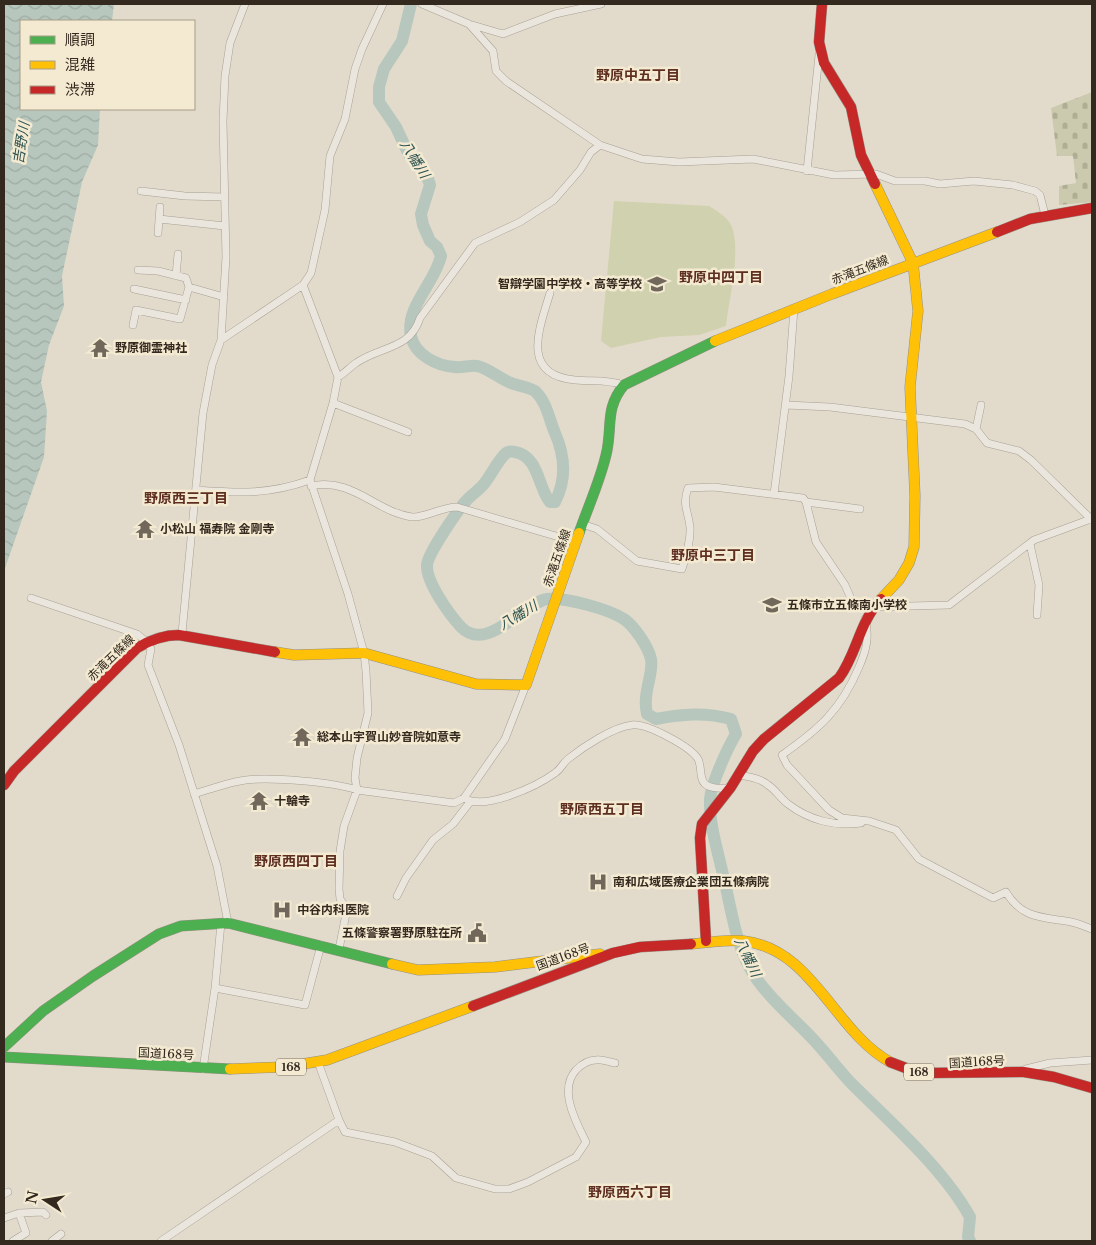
<svg xmlns="http://www.w3.org/2000/svg" width="1096" height="1245" viewBox="0 0 1096 1245" font-family="'Libre Baskerville','Noto Sans JP',serif">
  <style>
    .cemetery { fill: url(#cemetery-stones) }
    .garden { fill: #d0d1ae }
    .water { fill: url(#water-waves) }
    .lines { fill: none; stroke-linecap: round; stroke-linejoin: round }
    .river { stroke: #b7c7bd; stroke-width: 12 }
    .street-casing { stroke: #a7a095; stroke-width: 8 }
    .fast-casing { stroke: #969085; stroke-width: 11 }
    .slow-casing { stroke: #969085; stroke-width: 11 }
    .jam-casing { stroke: #969085; stroke-width: 11 }
    .street { stroke: #eae6dd; stroke-width: 7 }
    .fast { stroke: #4caf50; stroke-width: 10 }
    .slow { stroke: #ffc107; stroke-width: 10 }
    .jam { stroke: #c62828; stroke-width: 10 }
    .labels { text-anchor: middle; stroke-width: 5; stroke-linejoin: round; paint-order: stroke }
    .shield { fill: #f3ead1; stroke: #6d6354; stroke-width: 1 }
    .shield-label { font-size: 11px; font-weight: bold; fill: #34291e }
    .street-label { font-size: 12px; fill: #34291e; stroke: #f3ead1 }
    .poi-label { font-size: 12px; font-weight: bold; fill: #34291e; stroke: #f3ead1; text-anchor: start }
    .neighbourhood-label { font-size: 14px; font-weight: bold; fill: #5e2e20; stroke: #f3ead1 }
    .water-label { font-size: 14px; font-style: italic; fill: #2e5351; stroke: #f3ead1 }
  </style>
  <defs>
    <pattern id="cemetery-stones" width="16" height="16" patternUnits="userSpaceOnUse" patternTransform="scale(1.25)"><rect width="16" height="16" fill="#cbcaae"/><path d="M2 7V4a2 2 0 0 1 4 0v3zM10 15v-3a2 2 0 0 1 4 0v3z" fill="#afae95"/></pattern>
    <pattern id="water-waves" width="16" height="10" patternUnits="userSpaceOnUse" patternTransform="scale(1.25)"><rect width="16" height="10" fill="#b7c7bd"/><path d="M0 5q4-4 8 0t8 0" fill="none" stroke="#9eaba2"/></pattern>
  </defs>
  <rect width="100%" height="100%" fill="#e2dbcb"/>
  <!-- cemetery -->
  <path class="cemetery" d="M1092 92V202L1059 205V186L1076 183 1073 156H1057L1051 108Z"/>
  <!-- garden -->
  <path class="garden" d="M614 201 709 206C717 211 728 217 732 227 741 253 729 298 726 326L699 335 661 337 611 348 601 341Z"/>
  <!-- water -->
  <path class="water" d="M4 4H114L112 21H21V109H100L98 145 82 182 62 276 64 306 49 345 41 382 47 411 44 457 4 571Z"/>
  <g class="lines">
    <!-- river -->
    <path class="river" d="M411 4 402 41 384 69 379 87V102L396 127 409 155 426 173 430 185 421 214 423 225 430 241 437 247 441 256C435 283 405 307 411 336 415 355 437 366 455 367 462 368 470 365 477 366 488 368 500 379 511 383 518 386 531 387 536 392 547 403 549 419 555 433 565 456 567 479 555 502H550C538 488 539 456 515 452 511 451 507 452 505 454 496 463 491 476 483 485 478 491 471 495 466 501 458 510 428 553 427 565 426 582 449 614 461 627 487 654 523 603 547 599 565 597 608 609 624 619 634 626 648 646 651 659 654 673 642 693 647 714L656 719C682 714 705 712 731 719L736 734C727 749 711 784 710 800 709 825 718 851 723 875 732 910 735 948 756 978 771 1000 792 1017 810 1036 824 1050 836 1067 850 1082 889 1121 943 1168 970 1217L968 1237 970 1241"/>
    <!-- street casing -->
    <g class="street-casing">
      <path id="street" d="M422 4 469 24 503 34 555 14 601 4
        M469 24 493 51 496 71 506 81 600 145 642 159 679 162 753 159 834 175 876 174 895 181H925L940 184 974 181 1013 185 1035 191 1040 195 1045 215
        M807 171 819 55
        M141 191 185 196 224 197
        M159 219 225 226
        M158 233 160 207
        M138 270 158 271 186 278 189 287 224 297
        M176 276 178 254
        M303 285 338 377 333 403 310 480 348 594 364 653 366 671 368 713 357 758 355 778 357 790 344 826 340 851 339 889 340 899 347 909 339 949
        M134 289 186 300
        M550 293C540 327 519 375 575 380 595 382 603 379 624 385
        M133 325 136 310 180 319 189 287
        M221 340 303 285 311 273 325 210 330 156 345 119 355 69 362 49 383 4
        M338 377C345 373 350 367 356 363 380 346 410 350 420 318L475 243 520 222 554 200 580 170 591 152 600 145
        M333 403 408 432
        M786 405 830 407 965 424 976 429 987 443 1019 451 1031 460 1092 520
        M976 429 981 405
        M311 486C352 477 376 512 412 517 425 518 441 507 457 507L576 542
        M196 490C239 493 268 495 310 480
        M774 494 789 376 794 309
        M806 502 860 509
        M582 524 597 529 637 561 682 569C686 555 691 541 690 527 688 510 682 505 688 488L714 487 803 498 806 502 816 542 845 585 852 601 873 607 949 605 1034 540 1091 519
        M1030 544 1039 585 1037 615
        M31 598 137 634 147 642 151 649 148 665 179 745 217 866 228 923
        M865 619C870 637 866 651 859 667 841 710 819 729 782 755L787 765 829 810 842 818 869 821 896 830 919 859 993 898 1006 892C1021 917 1039 917 1066 921 1075 922 1084 926 1092 929
        M182 633 203 413 212 365 221 340 226 257 223 121 225 76 230 43 245 4
        M739 775C749 777 760 778 768 785 776 790 781 799 788 804 809 820 835 827 861 823
        M194 794C211 789 229 782 246 780 272 777 333 782 357 790L454 803 464 798 505 739 526 685
        M464 798C485 811 537 786 555 773 561 769 563 763 568 759 583 747 613 727 632 725 646 723 690 746 698 759 702 766 699 779 705 784 711 789 724 789 731 787
        M397 896 406 878 433 840 453 824 470 802
        M215 988 305 1005 321 945
        M203 1069 215 988 221 923
        M1026 1069 1050 1063 1092 1060
        M339 1120 345 1132 395 1142 432 1156 456 1178 495 1189H509L528 1182 576 1157 586 1142C576 1122 558 1090 576 1070 581 1065 589 1060 596 1060 602 1059 609 1062 615 1063
        M4 1194 8 1192
        M19 1213 43 1212 46 1215
        M4 1218 19 1213 26 1233 13 1241
        M52 1241 61 1234
        M161 1241 339 1120 318 1062"/>
    </g>
    <!-- fast casing -->
    <g class="fast-casing">
      <path id="fast" d="M579 533C588 507 600 481 606 455 613 428 604 409 624 385L715 341
        M4 1047 43 1011 93 976 159 934 181 926 228 923 392 964
        M4 1057 230 1069"/>
    </g>
    <!-- slow casing -->
    <g class="slow-casing">
      <path id="slow" d="M875 184 913 263 918 311 910 387 915 496 914 547 909 563 899 580 881 599
        M715 341 832 294 997 232
        M275 652 294 655 364 653 476 684 526 685 579 533
        M691 944C708 943 727 939 744 941 813 949 834 1031 890 1062
        M392 964 418 970 495 967 600 954
        M230 1069 284 1067 327 1060 473 1006"/>
    </g>
    <!-- jam casing -->
    <g class="jam-casing">
      <path id="jam" d="M822 4 819 42 824 63 851 107 861 155 875 184
        M997 232 1030 219 1092 208
        M4 785 14 771 137 648C150 640 163 635 179 635L275 652
        M706 941 700 838 702 824 731 787 753 751 764 739 839 678C857 654 859 622 881 599
        M473 1006 613 953 640 947 691 944
        M890 1062 911 1070 927 1073 1024 1072 1054 1077 1092 1088"/>
    </g>
    <!-- street -->
    <use href="#street" class="street"/>
    <!-- fast -->
    <use href="#fast" class="fast"/>
    <!-- slow -->
    <use href="#slow" class="slow"/>
    <!-- jam -->
    <use href="#jam" class="jam"/>
  </g>
  <!-- icons -->
  <defs>
    <g id="school-bare" transform="scale(1.5)"><path d="M0-5L7-2L0 1L-7-2ZM-4 1L0 2.5L4 1V4Q0 6-4 4Z" fill="#71675b" stroke="#f3ead1" stroke-width="2.5" paint-order="stroke"/></g>
    <g id="temple-bare" transform="scale(1.5)"><path d="M0-6L5-2H3V0L6.5 2.5H4V6H1.5V3h-3V6H-4V2.5H-6.5L-3 0V-2H-5Z" fill="#71675b" stroke="#f3ead1" stroke-width="2.5" paint-order="stroke"/></g>
    <g id="hospital-bare" transform="scale(1.5)"><path d="M-5-5h3v3.5h4V-5h3V5h-3V1.5h-4V5h-3Z" fill="#71675b" stroke="#f3ead1" stroke-width="2.5" paint-order="stroke"/></g>
    <g id="civic-bare" transform="scale(1.5)"><path d="M-.6-6.5H3V-4.5H.6V-3L4-1V1h2V6H-6V1h2V-1L-.6-3ZM-1.2 2.5V6h2.4V2.5Z" fill="#71675b" stroke="#f3ead1" stroke-width="2.5" paint-order="stroke"/></g>
  </defs>
  <g fill-rule="evenodd">
    <use href="#school-bare" x="657" y="284"/>
    <use href="#temple-bare" x="100" y="348"/>
    <use href="#temple-bare" x="145" y="529"/>
    <use href="#school-bare" x="772" y="605"/>
    <use href="#temple-bare" x="302" y="737"/>
    <use href="#temple-bare" x="259" y="801"/>
    <use href="#hospital-bare" x="598" y="882"/>
    <use href="#hospital-bare" x="282" y="910"/>
    <use href="#civic-bare" x="477" y="933"/>
  </g>
  <g class="labels">
    <!-- shield labels -->
    <g class="shield">
      <rect x="276" y="1058.5" width="30" height="17" rx="4"/>
      <rect x="904" y="1063.5" width="30" height="17" rx="4"/>
    </g>
    <g class="shield-label">
      <text x="291" y="1071">168</text>
      <text x="919" y="1076">168</text>
    </g>
    <!-- street labels -->
    <g class="street-label">
      <text transform="translate(860 270) rotate(-21)" y="4">赤滝五條線</text>
      <text transform="translate(557 558) rotate(-71)" y="4">赤滝五條線</text>
      <text transform="translate(111 658) rotate(-44)" y="4">赤滝五條線</text>
      <text transform="translate(563 957) rotate(-20)" y="4">国道168号</text>
      <text transform="translate(166 1054) rotate(3)" y="4">国道168号</text>
      <text transform="translate(977 1062) rotate(-3)" y="4">国道168号</text>
    </g>
    <!-- poi labels -->
    <g class="poi-label">
      <text x="642" y="288" text-anchor="end">智辯学園中学校・高等学校</text>
      <text x="115" y="352">野原御霊神社</text>
      <text x="160" y="533">小松山 福寿院 金剛寺</text>
      <text x="787" y="609">五條市立五條南小学校</text>
      <text x="317" y="741">総本山宇賀山妙音院如意寺</text>
      <text x="274" y="805">十輪寺</text>
      <text x="613" y="886">南和広域医療企業団五條病院</text>
      <text x="297" y="914">中谷内科医院</text>
      <text x="462" y="937" text-anchor="end">五條警察署野原駐在所</text>
    </g>
    <!-- neighbourhood labels -->
    <g class="neighbourhood-label">
      <text x="638" y="80">野原中五丁目</text>
      <text x="721" y="282">野原中四丁目</text>
      <text x="186" y="503">野原西三丁目</text>
      <text x="713" y="560">野原中三丁目</text>
      <text x="602" y="814">野原西五丁目</text>
      <text x="296" y="866">野原西四丁目</text>
      <text x="630" y="1197">野原西六丁目</text>
    </g>
    <!-- water labels -->
    <g class="water-label">
      <text transform="translate(21 143) rotate(-81)" y="5">吉野川</text>
      <text transform="translate(415 159) rotate(58)" y="5">八幡川</text>
      <text transform="translate(518 615) rotate(-31)" y="5">八幡川</text>
      <text transform="translate(748 957) rotate(64)" y="5">八幡川</text>
    </g>
  </g>
  <!-- border -->
  <rect width="1096" height="1245" fill="none" stroke="#34291e" stroke-width="10"/>
  <!-- legend -->
  <rect x="20" y="20" width="175" height="90" fill="#f3ead1" stroke="#a79d89"/>
  <rect x="30" y="36" width="25" height="8" fill="#4caf50" stroke="#a79d89"/>
  <text x="65" y="45" font-size="15" fill="#34291e">順調</text>
  <rect x="30" y="61" width="25" height="8" fill="#ffc107" stroke="#a79d89"/>
  <text x="65" y="70" font-size="15" fill="#34291e">混雑</text>
  <rect x="30" y="86" width="25" height="8" fill="#c62828" stroke="#a79d89"/>
  <text x="65" y="95" font-size="15" fill="#34291e">渋滞</text>
  <!-- north arrow -->
  <g transform="translate(45 1200) rotate(282)" stroke="#f3ead1" stroke-width="4" paint-order="stroke">
  <path d="M0-4L9 19L0 12L-9 19Z" fill="#34291e"/>
  <text y="-8" font-size="14" font-weight="bold" text-anchor="middle" fill="#34291e">N</text>
  </g>
</svg>
